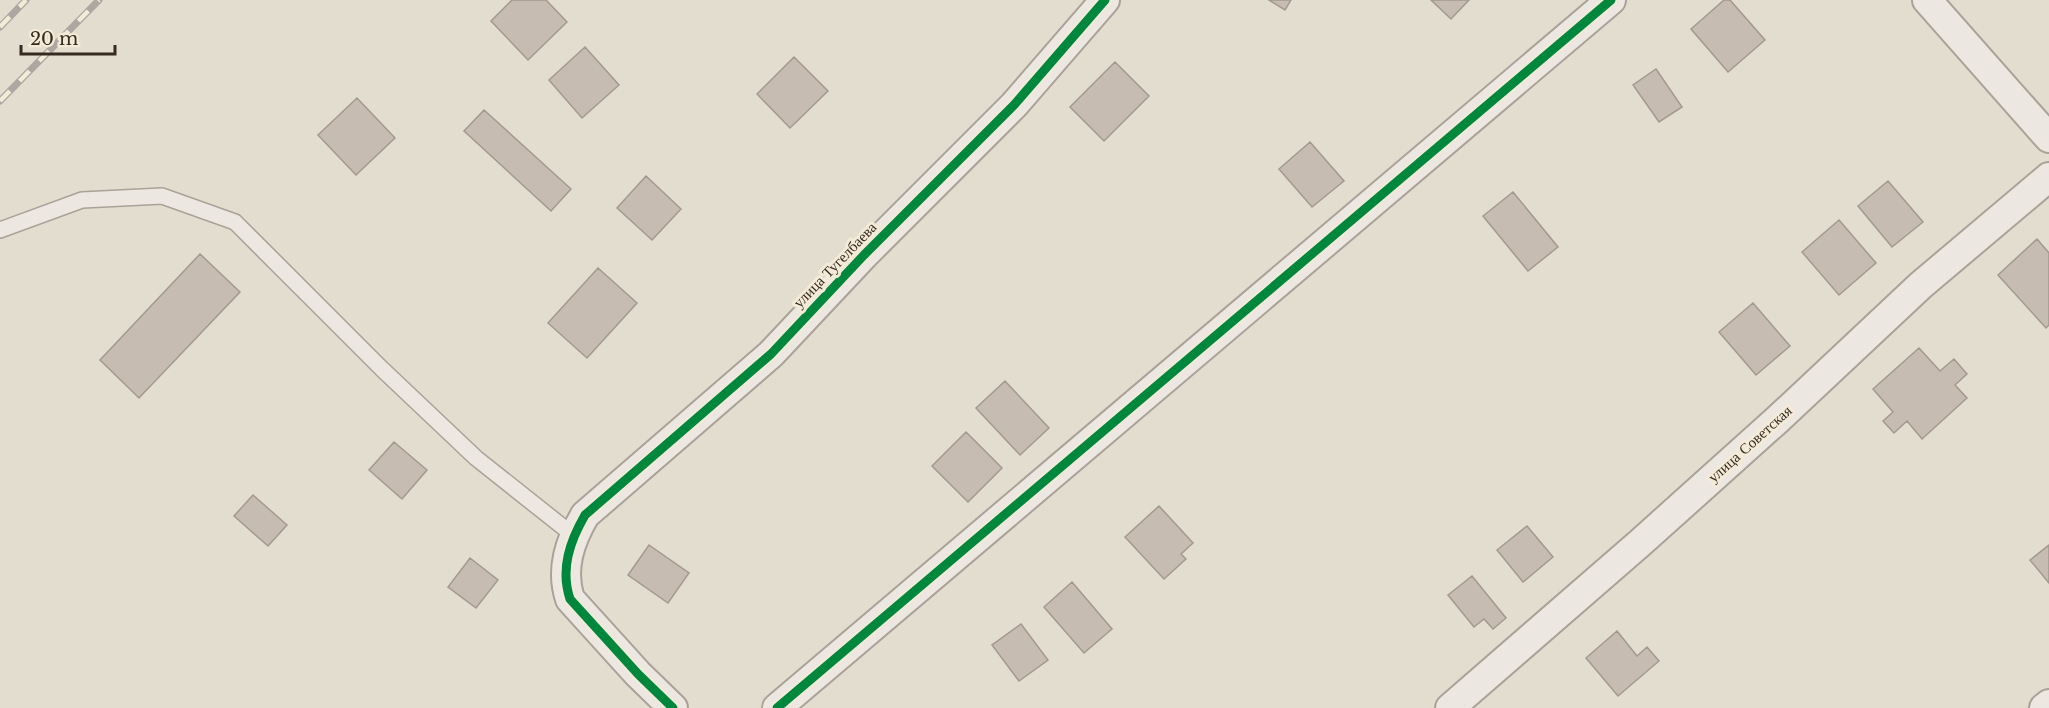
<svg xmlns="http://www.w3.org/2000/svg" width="2049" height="708" viewBox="0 0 2049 708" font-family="'Libre Baskerville',serif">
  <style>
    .building { fill: #c6bcb1; stroke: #a3998f; stroke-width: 1.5 }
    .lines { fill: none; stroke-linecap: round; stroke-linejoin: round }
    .lane-casing { stroke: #a9a298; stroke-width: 18 }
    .street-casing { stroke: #a9a298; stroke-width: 32 }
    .lane { stroke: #ece8e1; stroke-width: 15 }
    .street { stroke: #ece8e1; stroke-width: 28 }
    .rail-casing { stroke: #aca7a1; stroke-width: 7 }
    .rail { stroke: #f3ead7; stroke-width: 4.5; stroke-dasharray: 14; stroke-linecap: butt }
    .cycleway-casing { stroke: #f3ead7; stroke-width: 13 }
    .cycleway { stroke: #00873e; stroke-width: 9 }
    .labels { text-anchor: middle; stroke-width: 6; stroke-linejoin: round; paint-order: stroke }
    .street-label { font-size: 15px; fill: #372b21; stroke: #f3ead7 }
  </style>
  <rect width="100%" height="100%" fill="#e3ddd0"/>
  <!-- building -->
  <path class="building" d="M512 0H546L567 22 528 60 491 21Z
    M1269 0H1291L1285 10Z
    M1431 0H1469L1451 19Z
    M1724 0H1730L1765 40 1728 72 1691 29Z
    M585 47 619 85 582 118 549 80Z
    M794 57 828 91 790 128 757 94Z
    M1115 62 1149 96 1104 141 1070 107Z
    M1656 69 1682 107 1659 122 1633 85Z
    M357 98 395 138 356 175 318 135Z
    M484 110 571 189 551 211 464 131Z
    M1310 142 1344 181 1312 207 1279 169Z
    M646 176 681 209 652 240 617 208Z
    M1888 181 1923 222 1892 247 1858 206Z
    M1513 192 1558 247 1528 271 1483 216Z
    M1839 220 1876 263 1839 295 1802 252Z
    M2037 239 2049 253V325L2046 328 1998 275Z
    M200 254 240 292 139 398 100 360Z
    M598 268 637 303 587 358 548 323Z
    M1753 303 1790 346 1756 375 1719 332Z
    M1919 348 1940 371 1954 359 1967 374 1955 385 1967 398 1922 439 1907 421 1894 433 1883 421 1893 412 1873 389Z
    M1005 381 1049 428 1020 455 976 408Z
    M966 432 1002 468 968 502 932 466Z
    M394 442 427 470 402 499 369 470Z
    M253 495 287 525 268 546 234 516Z
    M1159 506 1193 543 1181 554 1186 559 1164 579 1125 537Z
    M1527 526 1553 557 1523 582 1497 550Z
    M649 545 689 573 668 603 628 575Z
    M2049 545V583L2030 560Z
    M470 558 498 580 476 608 448 587Z
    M1472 576 1506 618 1493 629 1484 619 1474 627 1448 595Z
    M1072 582 1112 629 1084 653 1044 607Z
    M1021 624 1048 660 1019 681 992 645Z
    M1617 631 1637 656 1647 647 1659 661 1618 696 1586 658Z"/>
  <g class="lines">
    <!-- lane casing -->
    <g class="lane-casing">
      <path id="lane" d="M0 230 82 200 162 196 235 222 382 369 476 458 573 535"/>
    </g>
    <!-- street casing -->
    <g class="street-casing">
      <path id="street" d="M1927 0 2049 138
        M673 708 638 674 570 599C560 569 570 541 585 515L771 354 864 255 1014 105 1105 0
        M777 708 1611 0
        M1450 708 1640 543 1777 420 1921 285 2049 177
        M2044 708 2049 704"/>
    </g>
    <!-- lane -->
    <use href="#lane" class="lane"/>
    <!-- street -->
    <use href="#street" class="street"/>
    <!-- rail casing -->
    <g class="rail-casing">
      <path id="rail" d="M0 27 26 0
        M0 101 99 0"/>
    </g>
    <!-- rail -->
    <use href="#rail" class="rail"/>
    <!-- cycleway casing -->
    <g class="cycleway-casing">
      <path id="cycleway" d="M673 708 638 674 570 599C560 569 570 541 585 515L771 354 864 255 1014 105 1105 0
        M777 708 1611 0"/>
    </g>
    <!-- cycleway -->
    <use href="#cycleway" class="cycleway"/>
  </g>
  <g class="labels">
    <!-- street labels -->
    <g class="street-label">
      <text transform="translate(835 265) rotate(-46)" y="5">улица Тугелбаева</text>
      <text transform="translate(1750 444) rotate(-42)" y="5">улица Советская</text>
    </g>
  </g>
  <!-- scale -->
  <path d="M21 45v9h94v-9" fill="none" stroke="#372b21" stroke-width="3"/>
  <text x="30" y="45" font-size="18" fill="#372b21" stroke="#f3ead7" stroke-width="4.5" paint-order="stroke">20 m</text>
</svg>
